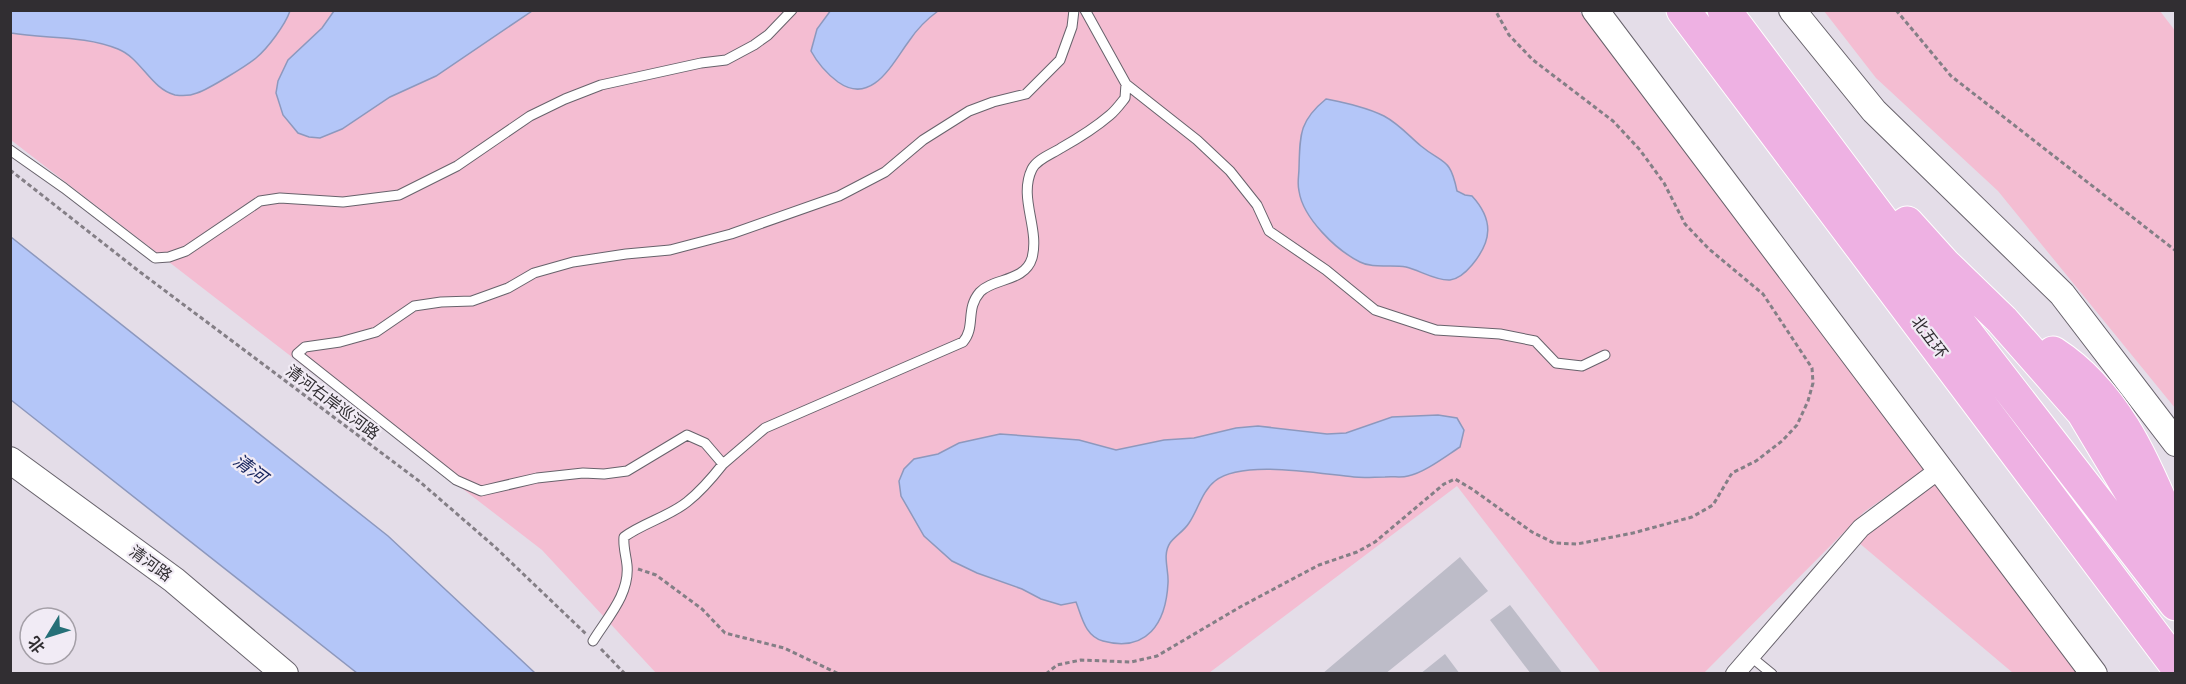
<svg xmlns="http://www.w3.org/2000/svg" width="2186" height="684" viewBox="0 0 2186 684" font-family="'Fira Sans Condensed','Noto Sans SC',sans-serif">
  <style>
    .green { fill: #f4bdd2 }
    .water { fill: #b4c6f8; stroke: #8d98bd; stroke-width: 1.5 }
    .building { fill: #bdbcc8 }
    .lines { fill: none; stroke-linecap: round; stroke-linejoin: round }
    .lane-casing { stroke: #67626b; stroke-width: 11 }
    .street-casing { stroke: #67626b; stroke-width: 20 }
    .secondary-casing { stroke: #67626b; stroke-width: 28 }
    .highway-casing { stroke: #fff; stroke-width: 35 }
    .path { stroke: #847f86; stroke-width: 3; stroke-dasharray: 4.5 3; stroke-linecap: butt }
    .lane { stroke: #fff; stroke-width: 9 }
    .street { stroke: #fff; stroke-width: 18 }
    .secondary { stroke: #fff; stroke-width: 26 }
    .highway { stroke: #eeb1e3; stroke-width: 33 }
    .labels { text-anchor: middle; stroke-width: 4.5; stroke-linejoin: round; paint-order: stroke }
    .street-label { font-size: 16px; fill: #312e32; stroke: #f1ebf5 }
    .water-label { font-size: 18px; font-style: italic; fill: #15225b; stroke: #f1ebf5 }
  </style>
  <rect width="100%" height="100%" fill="#e4dde8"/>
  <!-- green -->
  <path class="green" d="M10 11H1579L1927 468 1864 512 1704 673H1601L1457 486 1209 673H656L542 550 11 140Z
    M1824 11H2160L2176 32 2175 408 1998 191 1876 78Z
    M1934 481 2083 673H2013L1858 542Z"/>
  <!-- water -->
  <path class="water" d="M831 10H938V11C927 19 917 29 909 41 892 64 872 106 838 82 826 73 818 64 811 51L817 29Z
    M10 11 11 10 290 11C285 25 268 48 256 58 246 66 209 89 197 93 190 96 182 96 175 95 151 89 141 58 118 49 84 35 46 39 11 33Z
    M334 11V10L532 11 436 76 390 97 342 129 320 138 309 137 298 133 283 115 276 93 278 81 288 60 322 28Z
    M1326 99C1345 103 1366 107 1384 116 1399 124 1409 136 1421 146 1444 165 1450 157 1457 191L1465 195 1472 196C1494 220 1492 241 1472 265 1467 271 1458 279 1450 280 1436 281 1419 270 1406 267 1391 264 1373 269 1360 262 1336 250 1303 218 1299 191 1297 183 1299 175 1299 168 1300 135 1299 121 1326 99Z
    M11 237 388 536 535 673H357L11 400Z
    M1438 415 1457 418 1464 430 1460 447C1446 456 1424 473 1408 476 1401 478 1393 476 1385 477 1375 477 1364 478 1354 477 1320 474 1242 459 1215 481 1202 491 1198 510 1189 523 1184 531 1175 536 1170 543 1162 555 1169 570 1168 583 1166 623 1147 653 1103 641 1085 636 1082 617 1076 602L1061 605 1041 599 1022 589 977 573 952 561 924 536 901 496 899 481 904 469 914 459 938 454 959 443 1000 434 1079 440 1116 450 1164 440 1194 438 1236 428 1258 426 1327 434 1346 433 1392 417Z"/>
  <!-- building -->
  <path class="building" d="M1460 557 1488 591 1385 674H1322Z
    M1510 605 1563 674H1531L1490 620Z
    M1445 654 1460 674H1420Z"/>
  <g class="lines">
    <!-- lane casing -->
    <g class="lane-casing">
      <path id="lane" d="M1126 84 1197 140 1230 171 1257 205 1269 231 1326 270 1375 310 1436 330 1500 334 1535 341 1556 363 1582 366 1605 355
        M10 150 64 188 155 258 169 257 186 251 260 201 280 198 343 202 399 195 457 166 530 116 565 99 601 85 701 63 726 60 754 45 768 35 792 10
        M723 464 765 428 963 342C976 327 965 309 980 292 993 278 1025 282 1032 258 1040 228 1018 198 1032 169 1037 159 1052 154 1061 148 1077 139 1096 127 1110 115 1116 110 1121 103 1125 98L1126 84 1085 10
        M593 641C607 618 630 594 627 565 626 555 623 547 624 537 643 523 668 517 687 502 701 491 712 478 723 464L705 443 687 435 627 471 604 474 583 473 537 478 481 491 456 480 297 354 305 347 340 342 376 332 414 306 441 302 472 301 508 288 534 273 573 262 626 254 670 250 731 234 839 196 885 172 923 140 969 111 993 102 1026 94 1060 60 1072 27 1074 10
        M1750 656 1772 674"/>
    </g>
    <!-- street casing -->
    <g class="street-casing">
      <path id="street" d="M1735 674 1861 528 1940 469"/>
    </g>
    <!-- secondary casing -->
    <g class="secondary-casing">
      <path id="secondary" d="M1595 10 2094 674
        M1792 10 1874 111 2062 294 2176 443
        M10 460 174 580 285 674"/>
    </g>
    <!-- highway casing -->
    <g class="highway-casing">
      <path id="highway" d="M1683 10 2176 665
        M1724 10 1957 321 2176 604
        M1907 223 1944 264 2002 320 2083 412 2176 567
        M2053 353C2113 392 2142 457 2168 520"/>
    </g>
    <!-- path -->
    <path class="path" d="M1896 10 1951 76 2176 251
      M10 170 140 272 419 481 495 547 586 634
      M638 569 656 575 702 609 725 633 784 648 839 674
      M601 649 625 674
      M1046 674 1057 665 1081 660 1131 662 1157 656 1240 607 1300 575 1319 565 1357 552 1375 542 1444 484 1455 479 1472 489 1532 532 1554 543 1577 544 1633 533 1692 517 1713 505 1732 473 1756 461 1782 441 1797 425 1808 401 1813 383 1812 368 1763 294 1709 249 1685 224 1664 183 1640 150 1613 121 1533 60 1509 35 1495 10"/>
    <!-- lane -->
    <use href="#lane" class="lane"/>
    <!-- street -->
    <use href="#street" class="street"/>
    <!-- secondary -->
    <use href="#secondary" class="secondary"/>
    <!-- highway -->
    <use href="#highway" class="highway"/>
  </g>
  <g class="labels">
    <!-- street labels -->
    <g class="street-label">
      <text transform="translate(1930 337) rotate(53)" y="6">北五环</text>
      <text transform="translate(333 402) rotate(37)" y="6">清河右岸巡河路</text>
      <text transform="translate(151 563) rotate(36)" y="6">清河路</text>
    </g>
    <!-- water labels -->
    <g class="water-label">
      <text transform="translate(250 469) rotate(37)" y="6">清河</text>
    </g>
  </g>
  <!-- border -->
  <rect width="2186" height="684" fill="none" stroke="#312e32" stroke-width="24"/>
  <!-- north arrow -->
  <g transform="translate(48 636) rotate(232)"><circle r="28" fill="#f1ebf5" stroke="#a49fa7" stroke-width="1.5"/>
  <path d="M0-4.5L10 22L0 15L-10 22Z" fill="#267078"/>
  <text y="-9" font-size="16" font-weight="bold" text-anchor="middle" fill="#312e32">北</text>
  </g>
</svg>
